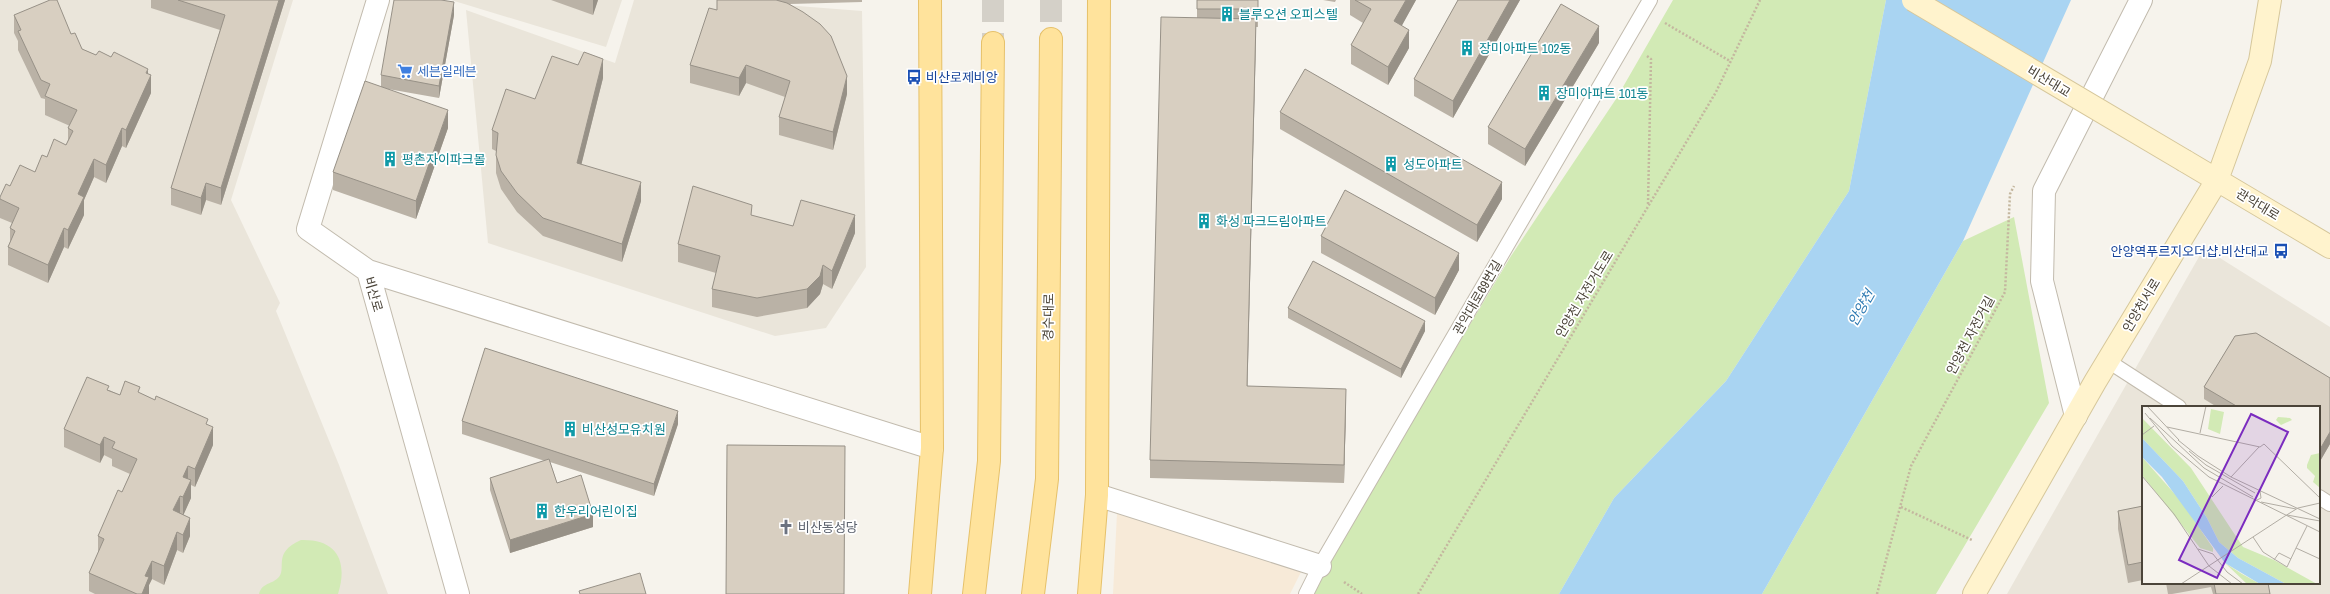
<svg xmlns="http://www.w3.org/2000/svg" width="2330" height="594" viewBox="0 0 2330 594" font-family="'Archivo Narrow','Noto Sans KR',sans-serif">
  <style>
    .residential { fill: #eae5da; fill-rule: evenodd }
    .commercial { fill: #f7ead8 }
    .green { fill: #d2eab5 }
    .water { fill: #a9d4f2 }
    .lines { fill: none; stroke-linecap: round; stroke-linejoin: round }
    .primary-tunnel { stroke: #d4d0c8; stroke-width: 22; stroke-dasharray: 22 11; stroke-linecap: butt }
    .lane-casing { stroke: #c2bbae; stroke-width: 16 }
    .street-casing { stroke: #c2bbae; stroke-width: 24 }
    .secondary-casing { stroke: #d6c79b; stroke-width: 24 }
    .primary-casing { stroke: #e6c16a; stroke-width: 24 }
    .path { stroke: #c4b79f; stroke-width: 2.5; stroke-dasharray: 2 2; stroke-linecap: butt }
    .lane { stroke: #fff; stroke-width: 14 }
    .street { stroke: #fff; stroke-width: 22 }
    .secondary { stroke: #fff3cd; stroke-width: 22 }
    .primary { stroke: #ffe39c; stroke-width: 22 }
    .secondary-bridge-casing { stroke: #d6c79b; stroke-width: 24; stroke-linecap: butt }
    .secondary-bridge { stroke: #fff3cd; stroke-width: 22 }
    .wall { fill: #bab2a6 }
    .shaded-wall { fill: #979187 }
    .building { fill: #d8cfc1; stroke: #979187 }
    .labels { text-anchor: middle; stroke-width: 3.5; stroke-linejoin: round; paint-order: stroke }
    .culture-label { font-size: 13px; fill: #0d838f; stroke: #fff; text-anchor: start }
    .shop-label { font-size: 13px; fill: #366cbe; stroke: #fff; text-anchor: start }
    .transit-label { font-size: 13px; fill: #164399; stroke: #fff; text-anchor: start }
    .street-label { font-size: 13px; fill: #4b4439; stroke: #fff }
    .worship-label { font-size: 13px; fill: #5b616d; stroke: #fff; text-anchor: start }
    .water-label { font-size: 14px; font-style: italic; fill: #2e7ab2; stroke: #fff }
    .inset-road { fill: none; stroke: #b2ada4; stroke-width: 1 }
    .view { fill: #7b2cbf; fill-opacity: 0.15; stroke: #7b2cbf; stroke-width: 2 }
    .inset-edge { fill: none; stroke: #4b4439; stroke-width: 2 }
  </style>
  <rect width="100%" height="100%" fill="#f6f3ec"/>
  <!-- residential -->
  <path class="residential" d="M0 0H293L231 200 280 303 276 311 339 465 388 594H0Z
    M451 0H622L606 47Z
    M634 0H722L862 11 866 267 826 328 775 336 488 243 466 10 615 63Z
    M2204 248 2330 327V594H2007ZM2143 407H2319V583H2143Z"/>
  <!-- commercial -->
  <path class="commercial" d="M1117 513 1303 568 1290 594H1113Z"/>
  <!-- green -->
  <path class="green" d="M1673 0H1886L1849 191 1726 381 1614 498 1559 594H1313L1335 550 1511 256 1616 99Z
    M2014 217 2049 403 1936 594H1762L1963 241Z
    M301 540C338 539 348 562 338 594H259C262 583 270 585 278 578 288 569 271 553 301 540Z"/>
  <!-- water -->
  <path class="water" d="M1886 0H2071L1963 241 1762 594H1559L1614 498 1726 381 1849 191Z"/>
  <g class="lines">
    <!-- primary-tunnel -->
    <path class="primary-tunnel" d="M993 0V43
      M1051 0V39"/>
    <!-- lane casing -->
    <g class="lane-casing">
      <path id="lane" d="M2108 361 2179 407
        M2319 497 2330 504
        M1306 594 1320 566 1650 0"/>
    </g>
    <!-- street casing -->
    <g class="street-casing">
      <path id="street" d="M378 0 308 229 368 271 458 594
        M368 271 932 448
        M2076 416 2042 281 2044 191 2141 0
        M1097 495 1320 566"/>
    </g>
    <!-- secondary casing -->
    <g class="secondary-casing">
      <path id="secondary" d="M2185 161 2330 247
        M1974 594 2095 382 2217 180 2260 61 2270 0"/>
    </g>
    <!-- primary casing -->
    <g class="primary-casing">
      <path id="primary" d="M920 594 932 448 930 0
        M974 594 989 461 993 43
        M1033 594 1047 479 1051 39
        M1089 594 1097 495 1099 0"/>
    </g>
    <!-- path -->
    <path class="path" d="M1665 23 1730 61
      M1647 56 1651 59 1648 204
      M1901 507 1972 540
      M1344 582 1362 594
      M1418 594 1716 92 1760 0
      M1877 594 1911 466 2005 292 2010 194 2014 186"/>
    <!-- lane -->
    <use href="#lane" class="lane"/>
    <!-- street -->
    <use href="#street" class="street"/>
    <!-- secondary -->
    <use href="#secondary" class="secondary"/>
    <!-- primary -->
    <use href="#primary" class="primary"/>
    <!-- secondary-bridge casing -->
    <g class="secondary-bridge-casing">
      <path id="secondary-bridge" d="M1913 0 2185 161"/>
    </g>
    <!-- secondary-bridge -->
    <use href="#secondary-bridge" class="secondary-bridge"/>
  </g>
  <!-- wall -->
  <path class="wall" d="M151 0H285L221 205 206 200 201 215 171 205V188L220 30 151 8Z
    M551 0H598L593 15Z
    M778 0H862V2L790 4 847 94 833 150 779 135V117L785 97 746 83 739 96 690 83V65L717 10 778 1Z
    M1197 0H1258V27H1256L1247 386 1346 407 1344 483 1150 478V460L1197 18Z
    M1323 0H1336L1335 2Z
    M1350 0H1416L1401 26 1409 48 1388 85 1351 64V45L1363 23 1350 15Z
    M1458 0H1520L1453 118 1414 96V79Z
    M14 15 71 34 82 49 96 55 111 57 148 74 151 93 126 148 122 146 106 183 94 177 84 200V215L68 249 64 247 48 283 8 265V247L10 242V228L12 223 0 218V197L10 186 35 172 47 157 66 145 68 140V128L70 126 45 115V99L41 98 18 50V41L14 33Z
    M454 15 439 98 388 89 448 128 416 219 333 190V172L381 87V75Z
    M1599 43 1525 166 1488 144V127Z
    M603 78 581 165 641 201 622 262 543 236 517 212 501 189 496 173V151L492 149V130L535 99Z
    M1280 112 1502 199 1477 242 1280 129Z
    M752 216 793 226 855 233 832 289 823 284 820 294 807 308 757 317 712 307V289L716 273 678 262V244Z
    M1321 236 1459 270 1435 315 1321 253Z
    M1288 308 1425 331 1401 378 1288 318Z
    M2256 333 2330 378V444L2319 463V407H2217L2204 399V387L2235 336Z
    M109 390 120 395 140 393 208 425 213 445 195 487 191 485V498L183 515 190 536 183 553 177 550 164 585 152 579 149 585V594H95L89 591V573L98 553V536L122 492 130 474 112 466V459L104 455 100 463 64 447V429Z
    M462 421 678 424 654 496 550 462 557 483 593 527 510 553 490 490V478L545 461 462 434Z
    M2143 506V580L2128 583 2118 529V511Z
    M2166 583H2268L2270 594H2213L2211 587 2172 594H2168Z"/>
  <!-- shaded-wall -->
  <path class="shaded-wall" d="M279 0H285L221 205V188Z
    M593 0H598L593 15Z
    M1406 0H1416L1394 40V21Z
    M1510 0H1520L1453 118V101Z
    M454 2V15L439 98V86Z
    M1256 19V37L1247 405V386Z
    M1599 26V43L1525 166V149Z
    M1409 30V48L1388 85V67Z
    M603 59V78L577 182V163Z
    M746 65V83L739 96V78Z
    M148 69V82L151 75V93L126 148V130Z
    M847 76V94L833 150V132Z
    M448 110V128L416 219V201Z
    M122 128V146L106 183V165Z
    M94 159V177L84 200V215L68 249V230L78 194Z
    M641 182V201L622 262V244Z
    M1502 182V199L1477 242V225Z
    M206 183V200L201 215V198Z
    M855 215V233L832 289V271Z
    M64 228V247L48 283V265Z
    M1459 253V270L1435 315V298Z
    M823 265V284L820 294 807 308V289Z
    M1425 321V331L1401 378V369Z
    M1346 389V407L1344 483V465Z
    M678 411V424L654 496V484Z
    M213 427V445L195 487V469Z
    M2330 432V444L2319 463V451Z
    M104 437V455L100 463V445Z
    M188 466V484L183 477Z
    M191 480V498L183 516V497Z
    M180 496V514L173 510Z
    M593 514V527L510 553V540Z
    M190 518V536L183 553V535Z
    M177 532V550L164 585V566Z
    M152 561V579L149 585V594H142L145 576Z"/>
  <!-- building -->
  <path class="building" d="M50 0H57L71 34 75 33 82 49 96 55 99 51 111 57 114 52 148 69 146 73 151 75 126 130 122 128 106 165 94 159 78 194 84 197 68 230 64 228 48 265 8 247 15 231 10 228 19 208 0 199V197L6 184 10 186 20 165 35 172 42 155 47 157 54 139 66 145 73 131 68 128 77 110 45 96 50 84 41 80 18 31 21 30 14 15Z
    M178 0H279L221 188 206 183 201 198 171 188 225 15Z
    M394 0H441L454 2 439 86 381 75Z
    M717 0H776L787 3 803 12 820 24 831 36 847 76 833 132 779 117 790 81 746 65 739 78 690 65 709 8 717 10Z
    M1197 0H1258V9H1197Z
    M1355 0H1406L1394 21 1409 30 1388 67 1351 45 1371 9Z
    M1458 0H1510L1453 101 1414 79Z
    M1561 4 1599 26 1525 149 1488 127Z
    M1161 17 1256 19 1247 386 1346 389 1344 465 1150 460Z
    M584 52 603 59 577 163 641 182 622 244 543 218 517 193 501 171 496 155 498 133 492 130 506 89 535 99 552 56 578 65Z
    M1305 69 1502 182 1477 225 1280 112Z
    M365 81 448 110 416 201 333 172Z
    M693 186 752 205 751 215 793 226 801 200 855 215 832 271 823 265 820 276 807 289 757 298 712 289 720 256 678 244Z
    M1345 190 1459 253 1435 298 1321 236Z
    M1313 261 1425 321 1401 369 1288 308Z
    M2256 333 2330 378V432L2319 451V407H2238L2204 387 2235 336Z
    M485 348 678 411 654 484 462 421Z
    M87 377 109 386 107 390 120 395 125 381 140 387 138 392 155 400 156 396 208 419 206 424 213 427 195 469 188 466 183 477 191 480 183 497 180 496 173 510 190 518 183 535 177 532 164 566 152 561 145 576 149 577 142 594H137L89 573 104 539 98 536 118 490 122 492 137 459 112 448 115 442 104 437 100 445 64 429Z
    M727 445 845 446 844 594H726Z
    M549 459 557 483 581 475 593 514 510 540 490 478Z
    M2143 506V562L2128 565 2118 511Z
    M640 573 646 594H580L579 591Z
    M2214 583H2268L2270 594H2216Z"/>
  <!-- icons -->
  <defs>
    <g id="building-bare" transform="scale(1.2)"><path d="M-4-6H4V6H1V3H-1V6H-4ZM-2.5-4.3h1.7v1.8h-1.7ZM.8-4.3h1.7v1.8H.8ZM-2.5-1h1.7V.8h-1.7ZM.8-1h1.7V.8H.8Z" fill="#0f9aa8" stroke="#fff" stroke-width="2.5" paint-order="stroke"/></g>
    <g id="supermarket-bare" transform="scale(1.2)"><path d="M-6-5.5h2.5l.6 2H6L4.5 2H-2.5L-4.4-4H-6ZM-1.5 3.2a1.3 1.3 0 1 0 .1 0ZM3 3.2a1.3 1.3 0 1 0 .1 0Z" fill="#3f7fe0" stroke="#fff" stroke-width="2.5" paint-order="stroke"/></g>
    <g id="bus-bare" transform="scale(1.2)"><path d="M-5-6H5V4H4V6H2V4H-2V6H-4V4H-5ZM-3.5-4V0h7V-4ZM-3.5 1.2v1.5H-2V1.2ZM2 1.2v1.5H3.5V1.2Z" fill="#1a4fb4" stroke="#fff" stroke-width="2.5" paint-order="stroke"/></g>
    <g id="church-bare" transform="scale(1.2)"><path d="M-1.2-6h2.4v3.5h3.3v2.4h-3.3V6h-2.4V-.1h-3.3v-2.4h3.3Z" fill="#6b7280" stroke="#fff" stroke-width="2.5" paint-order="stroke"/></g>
  </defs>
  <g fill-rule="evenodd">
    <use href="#building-bare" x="1227" y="14"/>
    <use href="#building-bare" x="1467" y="48"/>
    <use href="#supermarket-bare" x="405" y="71"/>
    <use href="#bus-bare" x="914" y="77"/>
    <use href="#building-bare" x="1544" y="93"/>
    <use href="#building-bare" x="390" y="159"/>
    <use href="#building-bare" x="1391" y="164"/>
    <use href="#building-bare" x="1204" y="221"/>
    <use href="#bus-bare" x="2281" y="251"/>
    <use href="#building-bare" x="570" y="429"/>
    <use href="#building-bare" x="542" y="511"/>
    <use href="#church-bare" x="786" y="527"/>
  </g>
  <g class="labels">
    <!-- culture labels -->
    <g class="culture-label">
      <text x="1239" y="19">블루오션 오피스텔</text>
      <text x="1479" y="53">장미아파트 102동</text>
      <text x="1556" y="98">장미아파트 101동</text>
      <text x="402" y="164">평촌자이파크몰</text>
      <text x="1403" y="169">성도아파트</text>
      <text x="1216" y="226">화성 파크드림아파트</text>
      <text x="582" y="434">비산성모유치원</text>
      <text x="554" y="516">한우리어린이집</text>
    </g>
    <!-- shop labels -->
    <g class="shop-label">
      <text x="417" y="76">세븐일레븐</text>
    </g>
    <!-- transit labels -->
    <g class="transit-label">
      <text x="926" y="82">비산로제비앙</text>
      <text x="2269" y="256" text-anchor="end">안양역푸르지오더샵.비산대교</text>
    </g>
    <!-- street labels -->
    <g class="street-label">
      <text transform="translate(2049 81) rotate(31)" y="5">비산대교</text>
      <text transform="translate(2258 204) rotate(31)" y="5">관악대로</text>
      <text transform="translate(374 294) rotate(74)" y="5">비산로</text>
      <text transform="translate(1584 294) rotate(-59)" y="5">안양천 자전거도로</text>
      <text transform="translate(1477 297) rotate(-60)" y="5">관악대로69번길</text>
      <text transform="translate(2141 305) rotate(-59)" y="5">안양천서로</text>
      <text transform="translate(1048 317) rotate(-89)" y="5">경수대로</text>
      <text transform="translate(1970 335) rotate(-62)" y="5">안양천 자전거길</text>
    </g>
    <!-- worship labels -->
    <g class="worship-label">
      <text x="798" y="532">비산동성당</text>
    </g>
    <!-- water labels -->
    <g class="water-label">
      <text transform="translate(1861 308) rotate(-60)" y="5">안양천</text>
    </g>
  </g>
  <!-- overview -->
  <g transform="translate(2142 406)">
    <rect width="178" height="178" fill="#f6f3ec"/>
    <path d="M69 3 82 6 78 28 66 23ZM136 11 148 12 150 14 139 19 134 14ZM0 12 49 62 101 141 132 154 175 178H144L96 152 77 136 65 112 41 75 0 32ZM178 47V82L171 76 173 70 165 62V59L169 49ZM0 51 39 95 71 142V146L58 142 0 69ZM83 157 100 168 118 178H105Z" fill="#d2eab5"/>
    <path d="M0 32 41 75 65 112 77 136 96 152 144 178H118L83 157 20 71 0 51Z" fill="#a9d4f2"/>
    <path class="inset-road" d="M5 0 37 34M3 7 30 40 67 71 178 126M8 12 62 62 111 91M25 21 118 41 122 38 178 92M58 27 64 0M0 29 12 20M36 34 56 50 89 71 178 113M47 45 64 59 113 87M0 70 32 108 67 160 90 178M89 71 117 41M70 91 81 80M113 95 119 92 118 85M119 96 154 103M145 109 178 115M143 110 156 102 178 97M165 120 154 142 178 153M111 131 121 146 145 161 154 142M56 143 71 148 85 166 101 178M132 154 137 147 149 153M39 178 143 110"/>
    <path class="view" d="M109 8 146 26 75 172 37 154Z"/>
    <rect width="178" height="178" class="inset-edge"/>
  </g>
</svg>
